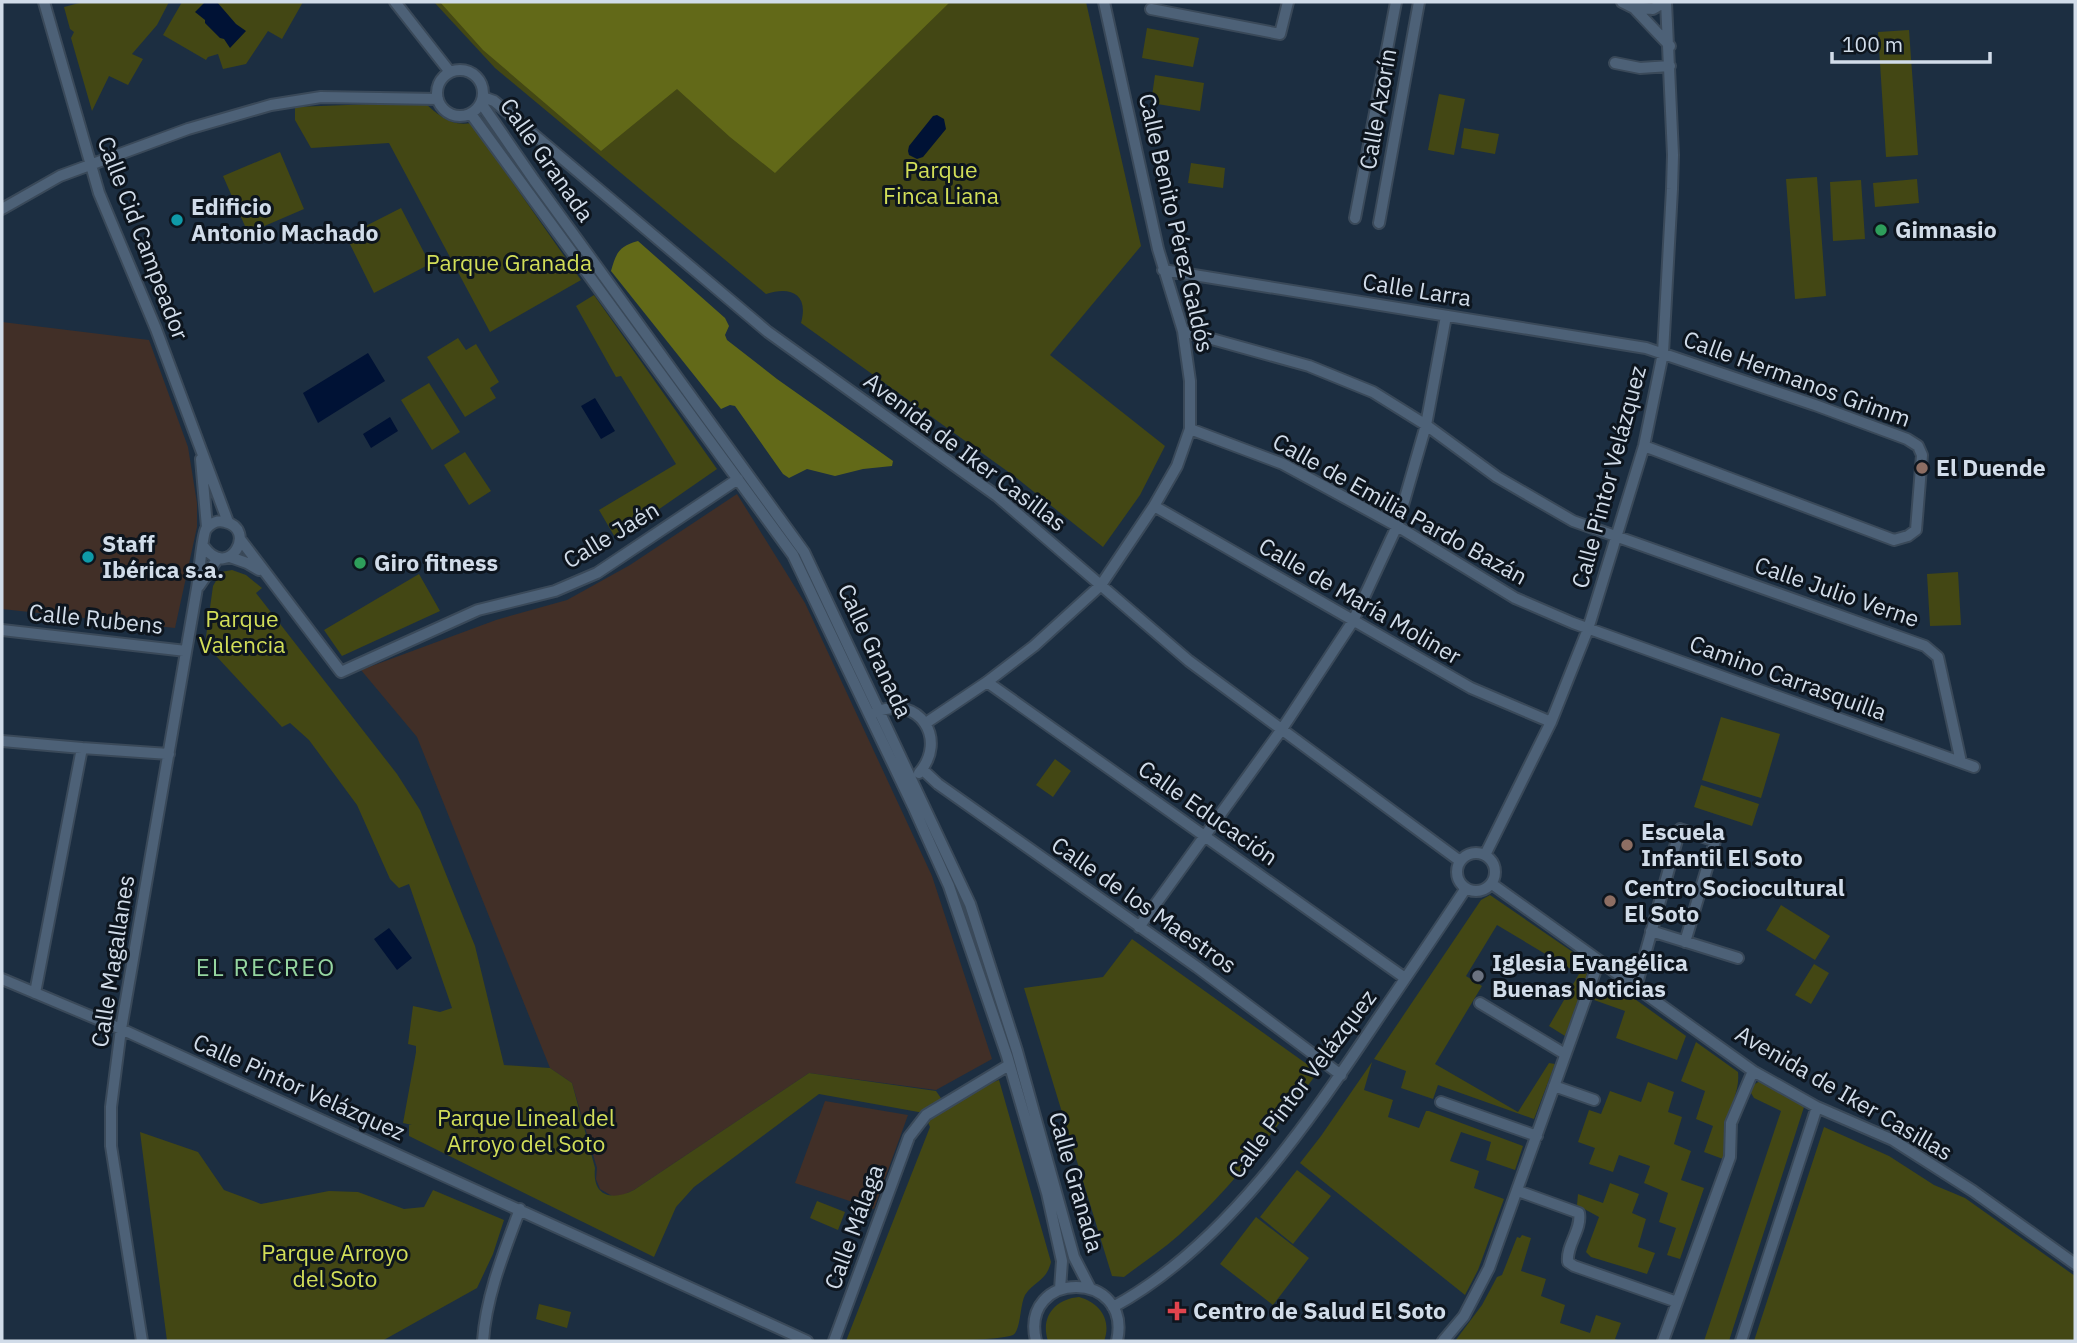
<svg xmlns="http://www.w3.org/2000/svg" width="2077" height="1343" viewBox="0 0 2077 1343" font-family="'IBM Plex Sans',sans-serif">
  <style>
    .industrial { fill: #412f27 }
    .green { fill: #434714 }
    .forest { fill: #626918 }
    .water { fill: #001235 }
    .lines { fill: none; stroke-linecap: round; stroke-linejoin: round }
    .minor-casing { stroke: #3a4959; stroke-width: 14 }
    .minor { stroke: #4d6177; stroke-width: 10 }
    .culture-dot { fill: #0f9aa8; stroke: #0d151e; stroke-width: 2.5 }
    .leisure-dot { fill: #2e9e5b; stroke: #0d151e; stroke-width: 2.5 }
    .education-dot { fill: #8d6e63; stroke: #0d151e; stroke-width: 2.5 }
    .worship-dot { fill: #6b7280; stroke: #0d151e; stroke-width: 2.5 }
    .health-dot { fill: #e0444e; stroke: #0d151e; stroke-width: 2.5 }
    .labels { text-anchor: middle; stroke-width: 6; stroke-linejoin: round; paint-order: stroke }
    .street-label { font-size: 23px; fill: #d1dce9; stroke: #0d151e }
    .park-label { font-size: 23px; fill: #d2de58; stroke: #0d151e }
    .poi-label { font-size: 23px; font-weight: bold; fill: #d1dce9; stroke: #0d151e; text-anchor: start }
    .neighbourhood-label { font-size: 24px; letter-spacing: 2px; fill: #95d5a0; stroke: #0d151e }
  </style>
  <rect width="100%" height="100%" fill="#1c2e41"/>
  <!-- industrial -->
  <path class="industrial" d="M2 322 149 340 188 447 197 503V527L175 628 2 609Z
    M737 494 805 603 932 876 992 1059 936 1090 809 1073 634 1190 621 1196H612L600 1189 596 1179 597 1168 572 1083 550 1068 417 737 361 670 496 620 567 600 630 565Z
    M825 1101 908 1115 874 1209 795 1183Z"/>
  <!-- green -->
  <path class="green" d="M83 2H169L157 25 132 54 143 59 128 85 109 76 92 111 71 38 74 32 70 29 64 7Z
    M182 2H303L282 39 268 31 246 64 223 69 218 54 208 57 206 60 163 35Z
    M434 2H1086L1141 246 1050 355 1165 446 1140 495 1103 547 1014 476 801 323C809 294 791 286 766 294L495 68Z
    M1147 28 1199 38 1193 67 1142 58Z
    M1909 30 1918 155 1886 157 1878 32Z
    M1155 75 1204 83 1200 111 1151 103Z
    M1439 94 1465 99 1454 155 1428 150Z
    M424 102C438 115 451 127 471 123L581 280 490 332 389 143 311 148 295 120V107Z
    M1464 128 1499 134 1495 154 1461 148Z
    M280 152 304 209 248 233 223 176Z
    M1191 163 1225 168 1223 188 1188 183Z
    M1817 177 1826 296 1795 299 1786 179Z
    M1917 179 1919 203 1875 207 1873 183Z
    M1861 180 1865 239 1833 241 1830 182Z
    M401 208 430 264 374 293 346 236Z
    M594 295 717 469 616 539 599 510 676 464 621 376 616 377 576 306Z
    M458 338 466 350 476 344 499 382 490 388 496 398 465 417 427 357Z
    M429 383 460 432 432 450 401 400Z
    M465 452 491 491 469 505 444 465Z
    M232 570 246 575 262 588 256 593 397 774 420 810 475 946 504 1065 550 1068 572 1083 595 1168C592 1197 612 1201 634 1190L809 1073 936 1091 943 1101 999 1080 1051 1262C1046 1282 1035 1280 1025 1295 1020 1304 1021 1330 1013 1335 992 1343 877 1341 846 1341L930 1127 924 1113 819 1094 694 1187 676 1207 654 1257 409 1136V1125H412L403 1123 416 1052V1046L408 1044 413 1006 440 1012 452 1008 409 884 399 888 390 879 357 805 309 740 290 723 282 727 205 644 213 586 221 572Z
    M1958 572 1961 625 1930 626 1927 574Z
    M419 574 440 611 342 656 324 630Z
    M1721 717 1780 734 1761 798 1702 780Z
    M1055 759 1071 771 1053 797 1036 785Z
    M1701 785 1759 804 1752 826 1694 807Z
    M1490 895 1580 957 1588 965 1586 978 1565 1036 1549 1026 1579 974 1497 925 1466 976 1482 986 1435 1064 1518 1112 1549 1063 1555 1064 1534 1119 1438 1085 1433 1099 1401 1088 1406 1071 1374 1059 1481 900Z
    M1781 905 1830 936 1815 960 1766 930Z
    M1132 939 1318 1072C1276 1128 1233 1187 1179 1235 1162 1250 1142 1263 1124 1277L1112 1276 1024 988 1103 977Z
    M1814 964 1829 973 1811 1004 1795 995Z
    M1610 981 1686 1036 1677 1060 1616 1038 1625 1011 1594 1000C1598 992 1601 983 1610 981Z
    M1696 1042 1738 1072C1740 1089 1731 1105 1727 1121 1725 1134 1728 1147 1723 1159L1704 1152 1713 1126 1696 1119 1705 1091 1681 1081Z
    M1372 1062 1364 1090 1393 1100 1388 1117 1419 1128 1426 1111H1429L1523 1146 1515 1170 1486 1160 1491 1142 1461 1132 1450 1161 1479 1171 1474 1188 1504 1199 1478 1270 1465 1295 1300 1163 1321 1136Z
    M1760 1081 1804 1107 1729 1341H1704L1781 1111 1754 1098 1748 1088Z
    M1648 1082 1674 1092 1668 1112 1682 1117 1674 1144 1691 1151 1681 1180 1704 1188 1680 1259 1667 1255 1676 1228 1659 1222 1668 1193 1644 1183 1650 1166 1619 1155 1613 1172 1589 1164 1595 1148 1578 1142 1589 1110 1601 1114 1610 1091 1641 1102Z
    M1824 1127 1889 1156 1934 1185 1965 1198 2075 1276V1341H1754Z
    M140 1132 198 1152 224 1190 261 1204 329 1191 358 1192 404 1209 424 1207 433 1190 504 1220 493 1254 477 1288 382 1341H167Z
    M1297 1170 1331 1196 1293 1244 1260 1217Z
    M1610 1183 1639 1194 1632 1213 1646 1219 1638 1247 1655 1253 1647 1274 1591 1257 1586 1252 1599 1217 1577 1205 1578 1194 1603 1203Z
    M817 1201 845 1212 838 1230 810 1218Z
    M1256 1217 1309 1258 1273 1305 1220 1264Z
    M1522 1235 1531 1238 1521 1271 1546 1279 1541 1296 1565 1305 1560 1323 1590 1333 1596 1315 1621 1323 1615 1339 1621 1341H1455L1482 1305 1497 1277 1502 1275 1517 1237 1520 1238Z
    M1079 1297C1100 1303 1112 1320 1104 1341H1048C1040 1317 1055 1299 1079 1297Z
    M539 1304 571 1312 567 1328 536 1319Z"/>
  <!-- forest -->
  <path class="forest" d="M440 2H950L775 173 730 137 677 89 601 151 483 50Z
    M638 241 725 318 729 326 725 335 727 340 777 379 893 461 892 466 863 469 835 476 807 469 789 478 783 474 735 406 730 405 721 409 611 271C616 253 619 246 638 241Z"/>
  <!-- water -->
  <path class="water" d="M205 2H217L236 24 246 31 230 48 224 39 220 38 205 23V20L195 12Z
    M937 115 944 119 946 129 923 157 917 159 909 155 908 151 909 146 933 116Z
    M368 353 385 381 318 423 303 393Z
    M595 398 615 431 601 439 581 406Z
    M390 417 398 431 371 448 363 434Z
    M389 928 412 958 397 970 374 939Z"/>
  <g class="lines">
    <!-- minor casing -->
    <g class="minor-casing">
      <path id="minor" d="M44 2 99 193 156 329 228 522
        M395 2 450 72
        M1622 2 1634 8 1670 46
        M1634 7 1653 9 1665 2
        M1151 9 1280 34 1288 2
        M1615 63 1640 68 1670 66
        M437 93a23 23 0 1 1 46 0a23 23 0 1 1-46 0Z
        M483 97 494 101 768 332 997 496 1189 661 1460 861
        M481 103 534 180 804 552 970 904 1017 1051 1074 1257 1090 1288
        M471 114 793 555 913 806 949 886 1007 1056 1047 1193 1062 1261 1060 1289
        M2 209 60 176 188 129 271 105 321 97 438 99
        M1355 218 1396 2
        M1379 223 1419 2
        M1163 270 1646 348 1815 405 1907 439 1918 446 1922 455 1916 530 1908 536 1894 540 1644 446
        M1183 331 1309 366 1373 392 1426 425 1497 477 1573 521 1925 646 1938 657 1961 762
        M1190 429 1283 464 1397 526 1515 598 1573 623 1974 767
        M201 459 207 527
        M1154 506 1471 688 1551 722
        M240 539 341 672 478 610 555 591 597 573 738 479
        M230 557 247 563 259 570
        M199 586 218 558
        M2 630 186 651
        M987 682 1405 978
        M876 712C920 694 948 740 919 773
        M926 723 987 682 1034 646 1101 585 1154 506 1177 466 1190 429V381L1183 331 1158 249 1104 2
        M2 741 82 748 35 993
        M82 748 169 754
        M923 770 938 784 1197 967 1341 1075
        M1457 872a19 19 0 1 1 38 0a19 19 0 1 1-38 0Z
        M1485 855 1551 722 1588 629 1644 446 1663 353 1672 189 1673 155 1666 2
        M1492 884 1753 1071 1817 1107 1893 1140 1973 1191 2075 1264
        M1139 927 1282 729 1353 621 1397 526 1426 425 1446 316
        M1651 931 1738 958
        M2 979 121 1029 807 1341
        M1636 987 1680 829 1715 841 1685 942
        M1480 1003 1565 1054
        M1554 1086 1594 1100
        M1441 1102 1537 1136
        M1518 1191 1579 1213C1582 1230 1566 1245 1568 1262L1574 1266 1677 1302
        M1113 1307C1223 1248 1309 1122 1377 1020 1407 976 1437 932 1466 888
        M142 1341 111 1146V1107L121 1029 197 588C199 578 202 535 206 529 211 523 218 520 225 522 258 529 229 581 204 547
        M483 1341C486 1296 504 1252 520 1209
        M834 1341 909 1137 926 1115 1009 1065
        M1036 1341C1019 1269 1133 1269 1117 1341
        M1443 1341 1464 1316 1489 1268 1599 961
        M1663 1341 1730 1157 1731 1123 1753 1071
        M1741 1341 1817 1107"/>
    </g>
    <!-- minor -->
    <use href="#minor" class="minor"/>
  </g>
  <!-- markers -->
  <g class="culture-dot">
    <circle cx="177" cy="220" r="7"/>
    <circle cx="88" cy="557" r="7"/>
  </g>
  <g class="leisure-dot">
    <circle cx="1881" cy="230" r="7"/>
    <circle cx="360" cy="563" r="7"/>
  </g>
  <g class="education-dot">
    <circle cx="1922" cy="468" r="7"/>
    <circle cx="1627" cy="845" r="7"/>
    <circle cx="1610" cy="901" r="7"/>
  </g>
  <circle class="worship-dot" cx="1478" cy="976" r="7"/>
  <path class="health-dot" d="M1173.5 1300.5h7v7h7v7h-7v7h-7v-7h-7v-7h7z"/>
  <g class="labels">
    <!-- street labels -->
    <g class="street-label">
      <text transform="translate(1378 109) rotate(-80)" y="8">Calle Azorín</text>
      <text transform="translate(547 160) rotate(55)" y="8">Calle Granada</text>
      <text transform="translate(1176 223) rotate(77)" y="8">Calle Benito Pérez Galdós</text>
      <text transform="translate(143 238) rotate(69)" y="8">Calle Cid Campeador</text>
      <text transform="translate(1417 290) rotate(9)" y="8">Calle Larra</text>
      <text transform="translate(1797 379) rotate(20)" y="8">Calle Hermanos Grimm</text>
      <text transform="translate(965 452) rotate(37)" y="8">Avenida de Iker Casillas</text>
      <text transform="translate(1609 477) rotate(-75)" y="8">Calle Pintor Velázquez</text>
      <text transform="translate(1400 509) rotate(29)" y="8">Calle de Emilia Pardo Bazán</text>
      <text transform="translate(611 535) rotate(-31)" y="8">Calle Jaén</text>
      <text transform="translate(1837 592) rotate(19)" y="8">Calle Julio Verne</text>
      <text transform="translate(1360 601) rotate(30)" y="8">Calle de María Moliner</text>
      <text transform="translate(96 619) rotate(6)" y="8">Calle Rubens</text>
      <text transform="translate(875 651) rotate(65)" y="8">Calle Granada</text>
      <text transform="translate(1788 678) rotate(20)" y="8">Camino Carrasquilla</text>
      <text transform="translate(1208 813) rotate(35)" y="8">Calle Educación</text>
      <text transform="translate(1144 905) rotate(35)" y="8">Calle de los Maestros</text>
      <text transform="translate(113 961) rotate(-81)" y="8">Calle Magallanes</text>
      <text transform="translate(1302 1084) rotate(-53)" y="8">Calle Pintor Velázquez</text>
      <text transform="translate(299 1087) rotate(24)" y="8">Calle Pintor Velázquez</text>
      <text transform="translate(1844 1093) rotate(30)" y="8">Avenida de Iker Casillas</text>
      <text transform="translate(1076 1182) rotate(74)" y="8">Calle Granada</text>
      <text transform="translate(854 1227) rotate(-70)" y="8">Calle Málaga</text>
    </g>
    <!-- park labels -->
    <g class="park-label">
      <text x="941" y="178">Parque<tspan x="941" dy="26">Finca Liana</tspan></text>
      <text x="509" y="271">Parque Granada</text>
      <text x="242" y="627">Parque<tspan x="242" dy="26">Valencia</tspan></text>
      <text x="526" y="1126">Parque Lineal del<tspan x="526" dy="26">Arroyo del Soto</tspan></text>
      <text x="335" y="1261">Parque Arroyo<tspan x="335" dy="26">del Soto</tspan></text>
    </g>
    <!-- poi labels -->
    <g class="poi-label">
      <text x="191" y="215">Edificio<tspan x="191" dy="26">Antonio Machado</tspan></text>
      <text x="1895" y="238">Gimnasio</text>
      <text x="1936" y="476">El Duende</text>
      <text x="102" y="552">Staff<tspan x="102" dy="26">Ibérica s.a.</tspan></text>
      <text x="374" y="571">Giro fitness</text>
      <text x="1641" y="840">Escuela<tspan x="1641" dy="26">Infantil El Soto</tspan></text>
      <text x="1624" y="896">Centro Sociocultural<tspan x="1624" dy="26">El Soto</tspan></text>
      <text x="1492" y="971">Iglesia Evangélica<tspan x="1492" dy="26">Buenas Noticias</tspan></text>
      <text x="1193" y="1319">Centro de Salud El Soto</text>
    </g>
    <!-- neighbourhood labels -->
    <g class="neighbourhood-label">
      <text x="266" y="976">EL RECREO</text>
    </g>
  </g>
  <!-- border -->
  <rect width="2077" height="1343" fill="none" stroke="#d1dce9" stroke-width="7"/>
  <!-- scale -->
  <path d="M1832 52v10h158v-10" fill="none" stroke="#d1dce9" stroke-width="3.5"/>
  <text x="1842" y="52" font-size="21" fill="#d1dce9" stroke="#0d151e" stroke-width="5" paint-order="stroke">100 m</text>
</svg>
